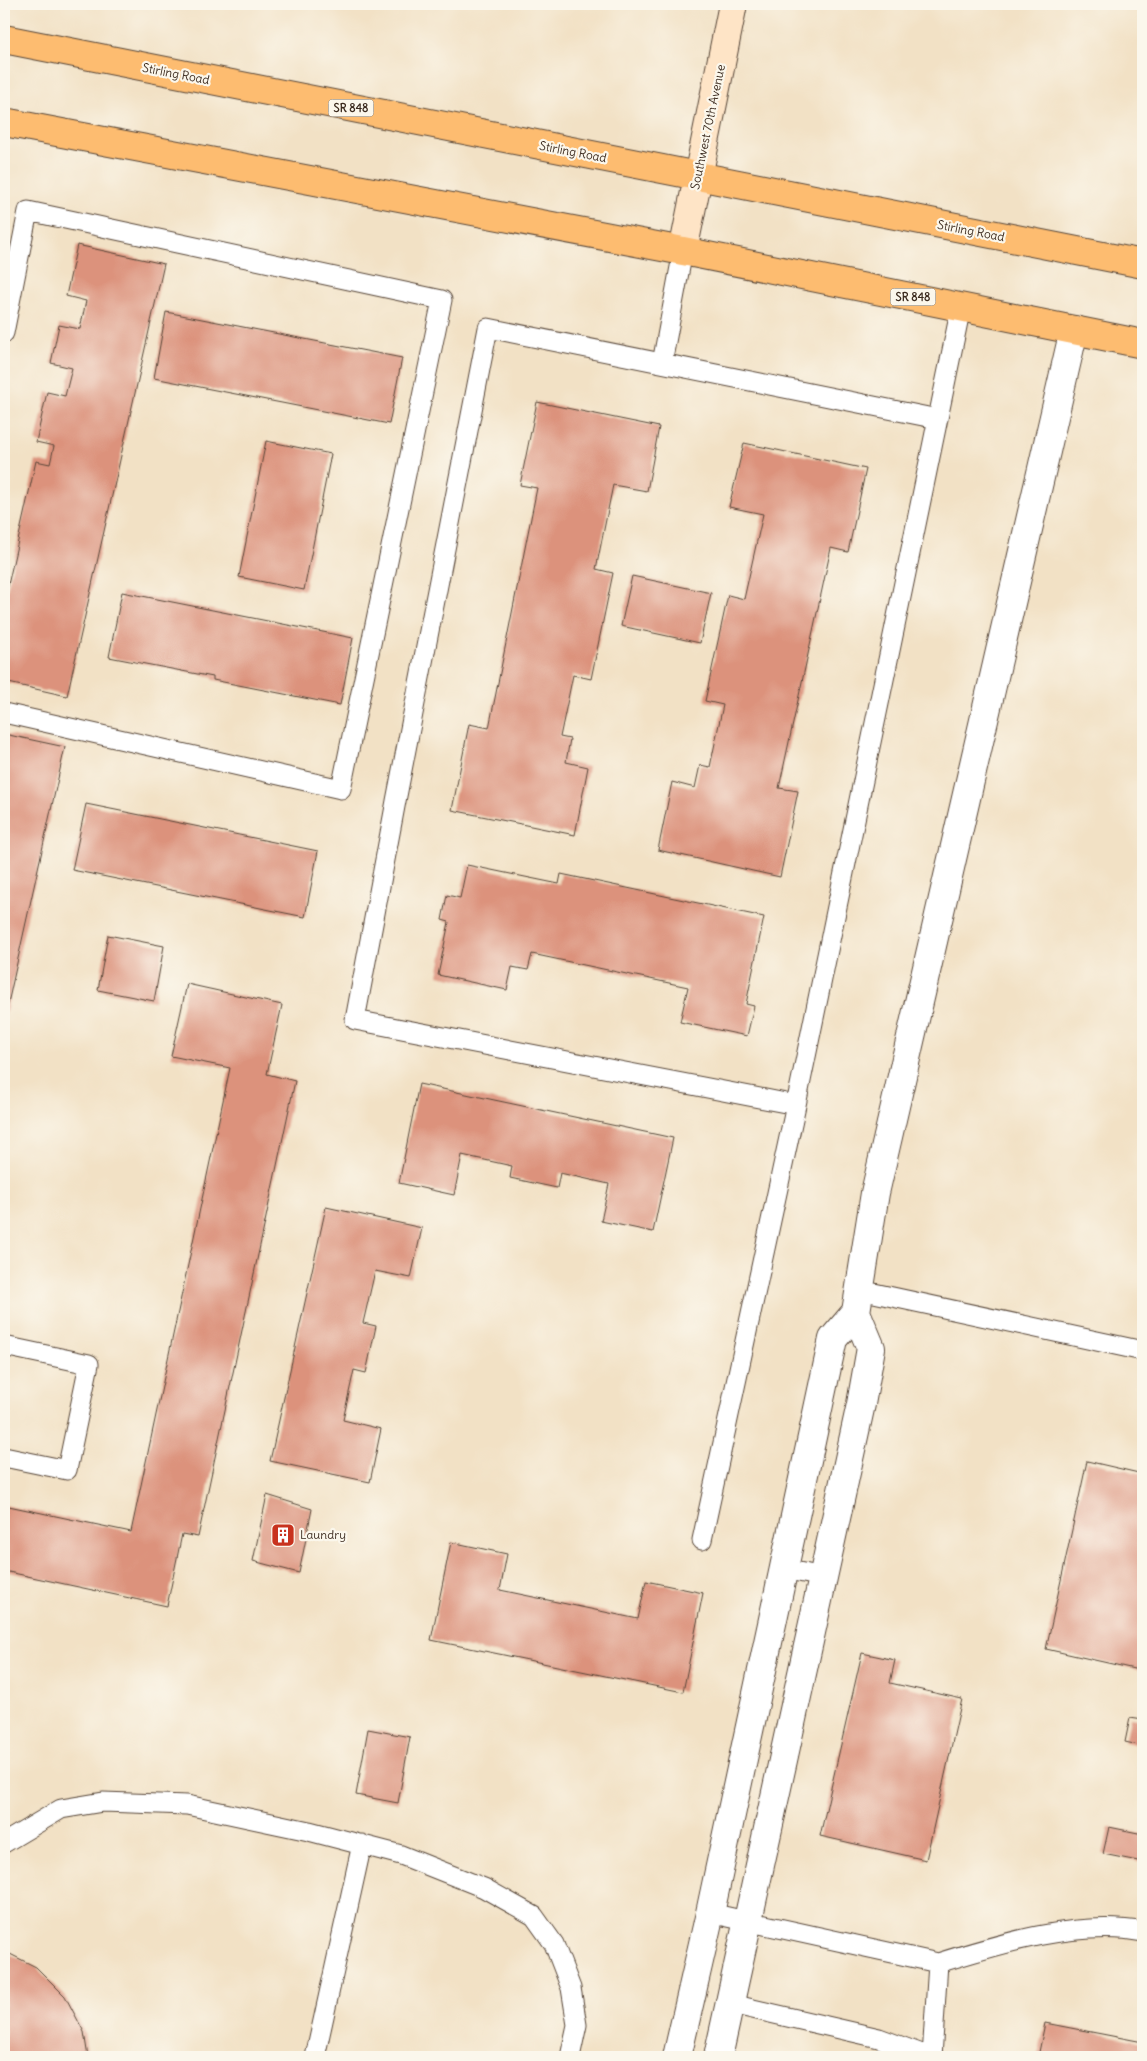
<svg xmlns="http://www.w3.org/2000/svg" width="1147" height="2061" viewBox="0 0 1147 2061" font-family="Delius,sans-serif">
  <style>
    .building { fill: #dc927b }
    .lines { fill: none; stroke-linecap: round; stroke-linejoin: round }
    .lane-casing { stroke: #564537; stroke-width: 21 }
    .street-casing { stroke: #564537; stroke-width: 30 }
    .secondary-casing { stroke: #564537; stroke-width: 30 }
    .primary-casing { stroke: #564537; stroke-width: 30 }
    .lane { stroke: #fff; stroke-width: 19 }
    .street { stroke: #fff; stroke-width: 28 }
    .secondary { stroke: #fee4c6; stroke-width: 28 }
    .primary { stroke: #fdbc70; stroke-width: 28 }
    .labels { text-anchor: middle; stroke-width: 4.5; stroke-linejoin: round; paint-order: stroke }
    .shield { fill: #fbf7ec; stroke: #75685c; stroke-width: 1 }
    .shield-label { font-size: 11px; font-weight: bold; fill: #3b2a1e }
    .street-label { font-size: 12px; fill: #3b2a1e; stroke: #fbf7ec }
    .poi-label { font-size: 12px; fill: #3b2a1e; stroke: #fbf7ec; text-anchor: start }
  </style>
  <rect width="100%" height="100%" fill="#fbf7ec"/>
  <filter id="ink" filterUnits="userSpaceOnUse"><feTurbulence type="fractalNoise" baseFrequency=".02" numOctaves="2"/><feDisplacementMap in="SourceGraphic" scale="10" xChannelSelector="R" yChannelSelector="G"/><feConvolveMatrix kernelMatrix="1 2 1 2 8 2 1 2 1" color-interpolation-filters="sRGB"/></filter>
  <filter id="wash" filterUnits="userSpaceOnUse"><feTurbulence type="fractalNoise" baseFrequency=".0096" numOctaves="4" result="noise"/><feDisplacementMap in="SourceGraphic" scale="20" xChannelSelector="R" yChannelSelector="G"/><feGaussianBlur stdDeviation="1.12" result="paint"/><feColorMatrix in="noise" values="0 0 0 0 0 0 0 0 0 0 0 0 0 0 0 0 0 1.4 0 .05"/><feComposite in="paint" operator="in"/></filter>
  <g filter="url(#wash)">
    <rect width="100%" height="100%" fill="#f2e1c5"/>
    <g id="blocks">
      <!-- building -->
      <path class="building" d="M77 245 164 264 67 696 4 682V594H6L36 461 50 464 54 446 36 442 47 392 65 396 72 368 51 363 59 325 80 329 86 301 66 296Z
        M166 312 402 358 389 424 154 378Z
        M537 402 659 427 647 491 613 485 596 569 613 573 591 679 573 675 560 737 570 739 566 762 588 767 575 835 452 810 469 724 489 728 537 488 520 485Z
        M266 441 331 454 304 590 239 577Z
        M744 443 866 469 848 552 831 548 779 788 798 791 780 877 658 850 672 782 695 788 700 765 710 767 723 705 705 701 728 595 744 599 763 514 729 507Z
        M632 576 711 593 700 643 621 626Z
        M122 592 353 638 340 705 213 680V677L109 657Z
        M4 734 65 747 5 1017H4Z
        M86 804 318 851 305 917 72 870Z
        M467 865 559 884 561 874 764 917 746 1004 754 1006 747 1036 680 1022 688 987 532 954 528 970 512 967 507 990 438 975 449 922 442 920 447 895 460 898Z
        M108 935 164 946 154 1001 98 990Z
        M187 984 282 1005 267 1074 295 1081 198 1537 182 1534 167 1606 4 1571V1505L131 1532 230 1068 171 1056Z
        M419 1084 673 1138 653 1232 601 1221 609 1184 560 1173 557 1188 510 1178 512 1166 462 1155 454 1195 399 1183Z
        M326 1207 422 1228 411 1278 375 1271 363 1323 376 1326 366 1373 354 1370 343 1420 381 1429 370 1482 270 1461Z
        M1087 1461 1143 1474V1671L1046 1649Z
        M267 1495 312 1509 299 1573 253 1561Z
        M451 1542 507 1554 500 1590 638 1619 646 1581 703 1593 683 1692 431 1640Z
        M862 1653 895 1660 890 1683 962 1699 926 1860 820 1836Z
        M1130 1718 1143 1720V1746L1125 1742Z
        M368 1729 410 1737 398 1803 356 1795Z
        M1109 1827 1143 1834V1862L1103 1854Z
        M4 1951 36 1967 65 1996 84 2032 88 2057H4Z
        M1045 2023 1143 2042V2057H1038Z"/>
    </g>
  </g>
  <g filter="url(#ink)">
    <use href="#blocks" fill-opacity="0" stroke="#564537" stroke-width="1"/>
    <g class="lines">
      <!-- lane casing -->
      <g class="lane-casing">
        <path id="lane" d="M4 333 28 211 442 300 341 789 4 713
          M662 363 683 251
          M796 1105 355 1020 396 801 488 328 938 419
          M860 1290 1143 1351
          M4 1346 89 1364 67 1470 4 1457
          M702 1540 796 1105 961 307
          M784 1569 823 1577
          M4 1843 61 1809 103 1802 187 1805 309 1831 401 1855 484 1888 534 1916 554 1944 571 1988 577 2025 570 2057
          M710 1913 938 1963 932 2057
          M938 1963C999 1944 1080 1919 1143 1932
          M731 2004 879 2038 930 2057
          M315 2057 362 1844"/>
      </g>
      <!-- street casing -->
      <g class="street-casing">
        <path id="street" d="M856 1312 875 1193 1074 330
          M677 2057 710 1913 833 1339 856 1312 871 1348 861 1404 718 2057"/>
      </g>
      <!-- secondary casing -->
      <g class="secondary-casing">
        <path id="secondary" d="M683 251 733 4"/>
      </g>
      <!-- primary casing -->
      <g class="primary-casing">
        <path id="primary" d="M4 39 1143 264
          M4 122 683 251 1143 344"/>
      </g>
      <!-- lane -->
      <use href="#lane" class="lane"/>
      <!-- street -->
      <use href="#street" class="street"/>
      <!-- secondary -->
      <use href="#secondary" class="secondary"/>
      <!-- primary -->
      <use href="#primary" class="primary"/>
    </g>
  </g>
  <!-- icons -->
  <defs>
    <g id="building-square" transform="scale(1.25)"><rect x="-9" y="-9" width="18" height="18" rx="4" fill="#c8321e" stroke="#fbf7ec"/><path d="M-4-6H4V6H1V3H-1V6H-4ZM-2.5-4.3h1.7v1.8h-1.7ZM.8-4.3h1.7v1.8H.8ZM-2.5-1h1.7V.8h-1.7ZM.8-1h1.7V.8H.8Z" fill="#fff"/></g>
  </defs>
  <g fill-rule="evenodd">
    <use href="#building-square" x="283" y="1535"/>
  </g>
  <g class="labels">
    <!-- shield labels -->
    <g class="shield">
      <rect x="328.5" y="99.5" width="45" height="17" rx="4"/>
      <rect x="890.5" y="288.5" width="45" height="17" rx="4"/>
    </g>
    <g class="shield-label">
      <text x="351" y="112">SR 848</text>
      <text x="913" y="301">SR 848</text>
    </g>
    <!-- street labels -->
    <g class="street-label">
      <text transform="translate(176 74) rotate(11)" y="4">Stirling Road</text>
      <text transform="translate(708 127) rotate(-78)" y="4">Southwest 70th Avenue</text>
      <text transform="translate(573 152) rotate(11)" y="4">Stirling Road</text>
      <text transform="translate(971 231) rotate(11)" y="4">Stirling Road</text>
    </g>
    <!-- poi labels -->
    <g class="poi-label">
      <text x="300" y="1539">Laundry</text>
    </g>
  </g>
  <!-- margin -->
  <rect width="1147" height="2061" fill="none" stroke="#fbf7ec" stroke-width="20"/>
</svg>
